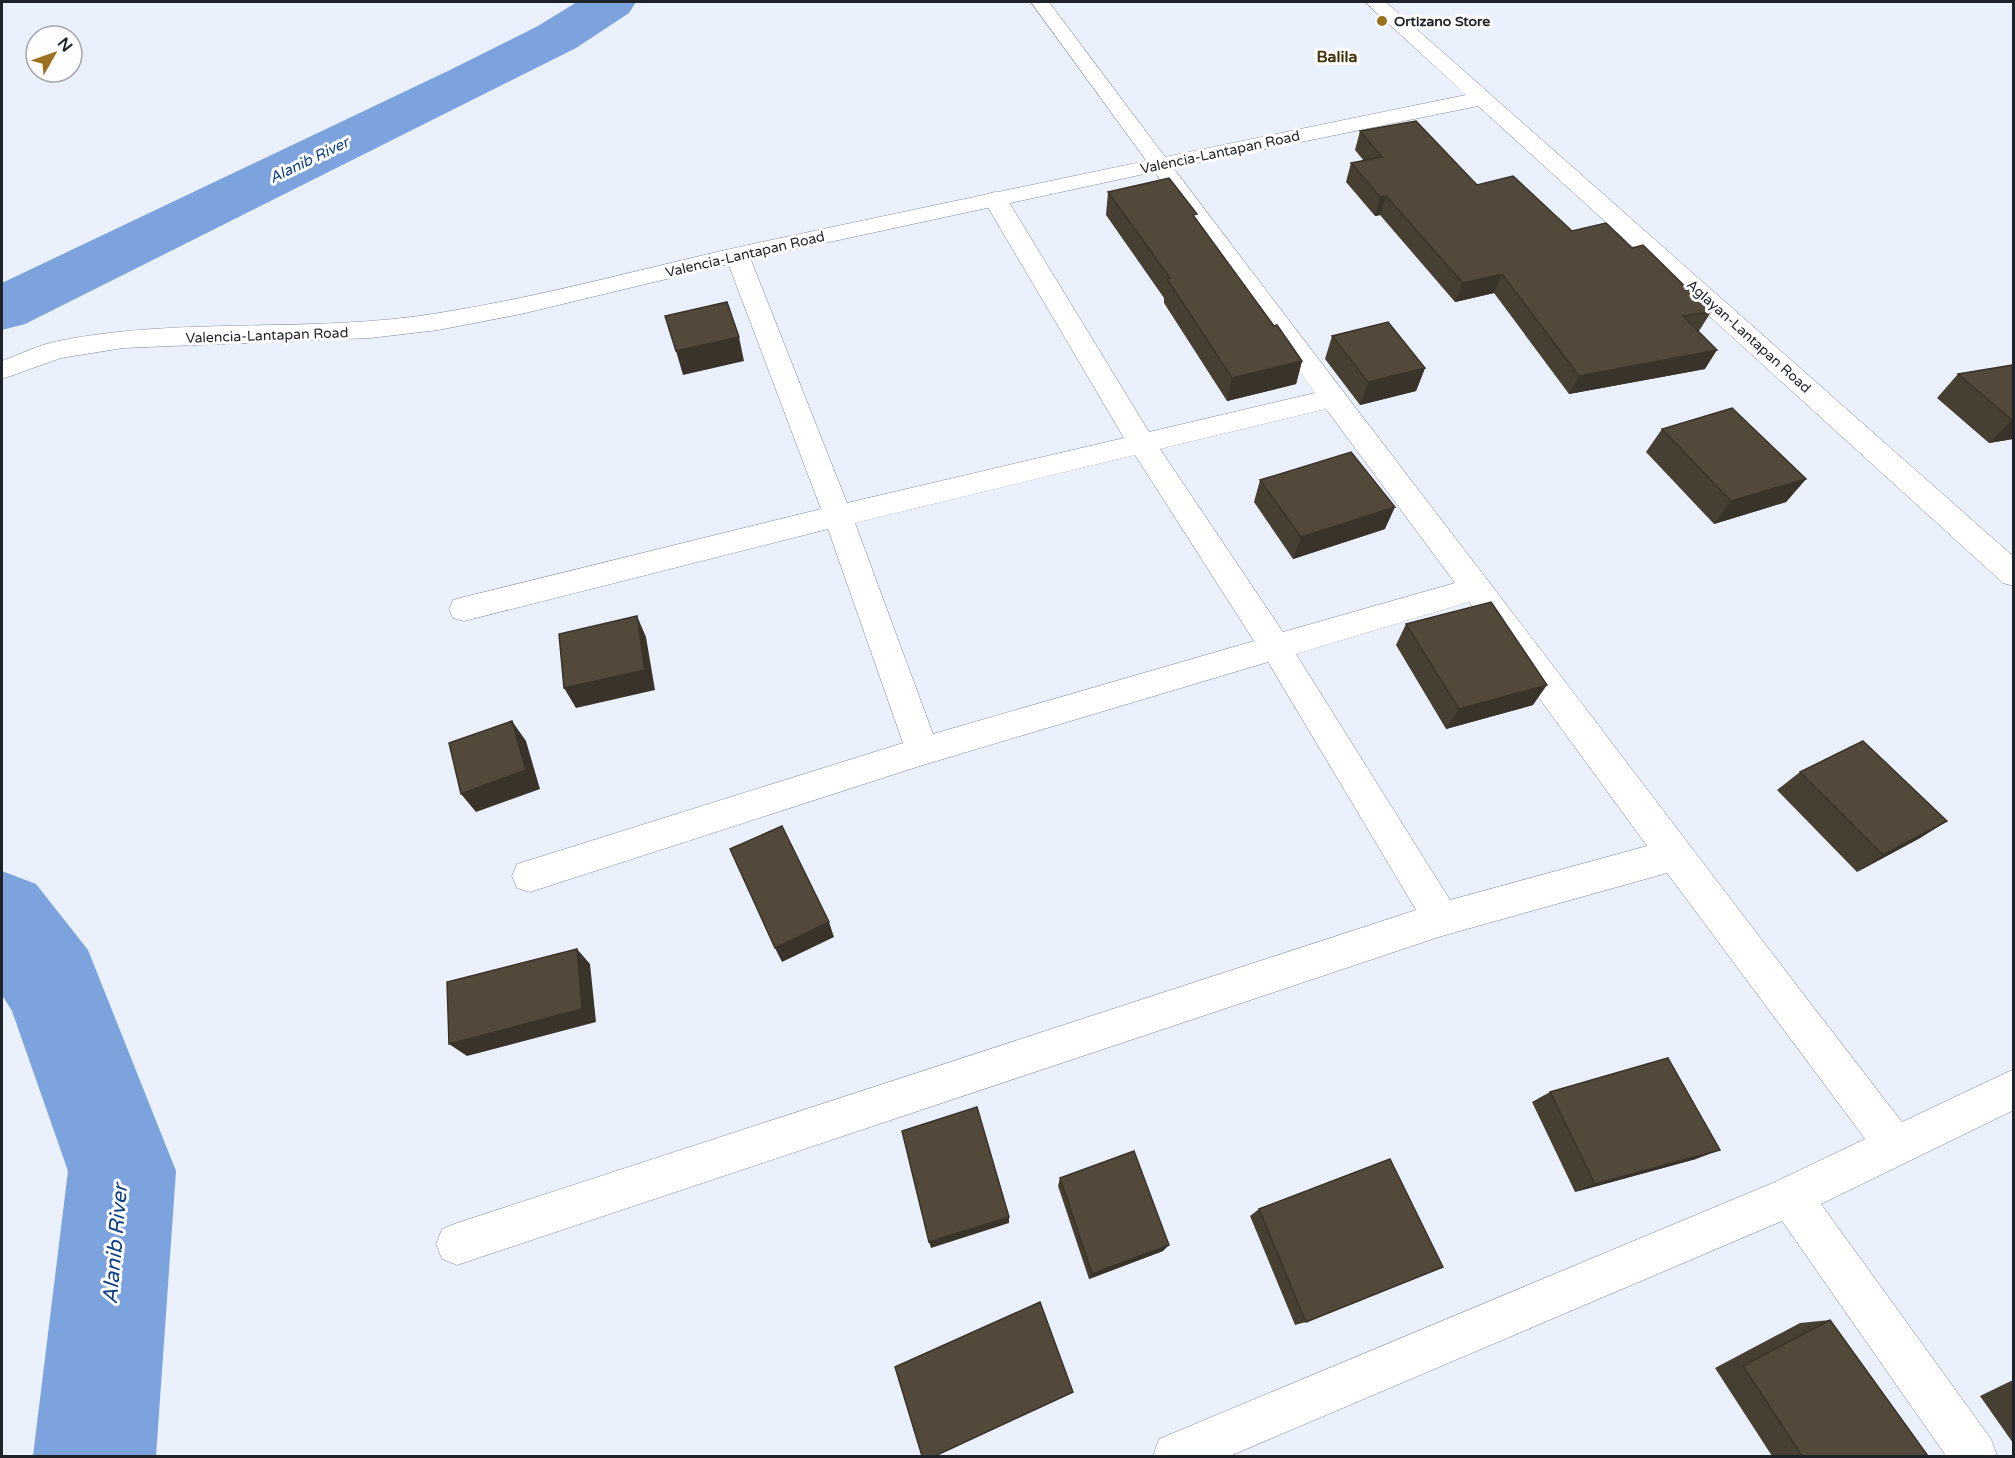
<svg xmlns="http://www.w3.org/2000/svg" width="2015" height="1458" viewBox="0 0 2015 1458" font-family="'Varela Round',sans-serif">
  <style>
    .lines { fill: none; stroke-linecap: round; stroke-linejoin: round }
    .river { fill: #7ca3de; fill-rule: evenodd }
    .minor-casing { stroke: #7d8899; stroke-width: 1 }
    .major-casing { stroke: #7d8899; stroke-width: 1 }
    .minor { fill: #fff; fill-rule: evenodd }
    .major { fill: #fff; fill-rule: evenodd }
    .wall { fill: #473f32 }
    .shaded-wall { fill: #3a3329 }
    .building { fill: #53493a; stroke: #3a3329; stroke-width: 1.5 }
    .poi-dot { fill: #9b701e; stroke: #fefefe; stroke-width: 2 }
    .labels { text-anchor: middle; stroke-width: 6; stroke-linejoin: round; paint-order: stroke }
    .far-poi-label { font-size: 14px; font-weight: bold; fill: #1e2329; stroke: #fefefe; text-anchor: start }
    .far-street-label { font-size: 14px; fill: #1e2329; stroke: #fefefe }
    .far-water-label { font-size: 15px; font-style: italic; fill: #0d3f84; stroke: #fefefe }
    .far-quarter-label { font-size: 16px; font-weight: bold; fill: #443009; stroke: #fefefe }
    .near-water-label { font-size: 21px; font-style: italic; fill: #0d3f84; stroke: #fefefe }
  </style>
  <rect width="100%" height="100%" fill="#eaf1fc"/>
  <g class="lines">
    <!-- river -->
    <path class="river" d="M577 2H636L629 13 576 48 25 324 2 330V283L450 70 538 26Z
      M2 871 36 884 88 950 176 1171 156 1456H33L68 1171 12 1011 2 995Z"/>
    <!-- minor casing -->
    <g class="minor-casing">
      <path id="minor" d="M1031 2H1049C1194 197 1342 390 1489 582 1627 762 1763 943 1902 1122L2014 1069V1110L1821 1204 1991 1439 1997 1456H1946L1782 1221 1230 1456H1153L1159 1439 1775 1182 1865 1139 1667 873 1442 936 457 1265 442 1259 436 1244 442 1229 457 1223 1416 910 1268 662 923 765 530 892 517 888 512 876 517 864 530 860 903 743 828 529 464 621 453 618 449 609 453 600 464 597 821 509 725 255 728 250 737 248 746 250 749 255 847 503 1124 438 983 199 987 194 995 192 1003 194 1007 199 1149 432 1315 393ZM1326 409 1455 583 1283 632 1160 449ZM1135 455 1254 641 933 734 855 523ZM1469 602 1647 846 1450 900 1296 654Z"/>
    </g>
    <!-- major casing -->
    <g class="major-casing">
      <path id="major" d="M1365 2H1386L2014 557V586L2003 583 1478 106 1158 171 737 262 521 314 438 330 370 338 123 348 61 358 2 379V361C20 354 39 345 58 341 183 316 313 334 439 313 548 296 654 265 762 242 996 192 1231 143 1466 95Z"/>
    </g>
    <!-- minor -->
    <use href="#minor" class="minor"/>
    <!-- major -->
    <use href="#major" class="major"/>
  </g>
  <!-- wall -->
  <path class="wall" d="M1360 131 1477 185 1572 231 1632 248 1711 312 1699 331H1698L1705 369 1569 394 1494 293 1455 302 1380 215 1375 216 1346 182 1351 163 1364 161 1355 150Z
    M1108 192 1196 219 1274 326 1302 361 1296 384 1227 401 1164 303V298L1106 215Z
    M1332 336 1425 368 1416 391 1360 405 1325 359Z
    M2013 365V439L1989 443 1937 398 1958 374Z
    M1662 429 1806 479 1786 502 1714 524 1646 452Z
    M1260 480 1385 529 1293 559 1254 502Z
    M1406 624 1533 705 1446 729 1396 645Z
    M1800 772 1947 821 1920 838 1857 872 1777 790Z
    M1550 1092 1696 1159 1575 1192 1532 1102Z
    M1060 1178 1163 1251 1089 1279 1058 1186Z
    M1259 1209 1306 1322 1295 1325 1250 1216Z
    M1830 1320 1928 1456H1772L1715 1368 1800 1323Z
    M2013 1380V1443L1980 1396Z"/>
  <!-- shaded-wall -->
  <path class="shaded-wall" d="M1386 196 1380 215 1375 216 1380 197Z
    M1502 274 1494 293 1455 302 1463 283Z
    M739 337 744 361 683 375 676 351Z
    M1717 350 1705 369 1569 394 1579 376Z
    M1302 361 1296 384 1227 401 1232 378Z
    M1425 368 1416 391 1360 405 1368 382Z
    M2012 420H2013V439L1989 443Z
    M1806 479 1786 502 1714 524 1731 501Z
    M1395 507 1385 529 1293 559 1301 537Z
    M637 616 646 637 655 690 576 708 564 688Z
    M1547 685 1533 705 1446 729 1459 709Z
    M512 721 526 741 540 789 476 812 461 794Z
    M1947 821 1920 838 1857 872 1883 855Z
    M829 922 834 937 782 962 775 948Z
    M577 949 590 964 596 1022 467 1056 449 1044Z
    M1720 1150 1696 1159 1575 1192 1595 1184Z
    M1009 1217V1223L931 1248 929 1242Z
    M1169 1245 1163 1251 1089 1279 1092 1274Z"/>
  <!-- building -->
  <path class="building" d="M1416 121 1477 185 1513 176 1572 231 1606 223 1632 248 1643 245 1711 312 1683 316 1717 350 1579 376 1502 274 1463 283 1386 196 1380 197 1351 163 1382 157 1360 131Z
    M1169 178 1197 214 1193 215 1274 326 1277 325 1302 361 1232 378 1167 279 1170 278 1108 192Z
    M727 302 739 337 676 351 665 316Z
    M1388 322 1425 368 1368 382 1332 336Z
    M2013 365V420H2012L1958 374Z
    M1732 408 1806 479 1731 501 1662 429Z
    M1351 452 1395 507 1301 537 1260 480Z
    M1491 602 1547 685 1459 709 1406 624Z
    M637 616 645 670 564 688 559 634Z
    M512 721 526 770 461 794 449 743Z
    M1863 741 1947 821 1883 855 1800 772Z
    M782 826 829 922 775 948 730 849Z
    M577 949 582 1009 449 1044 447 982Z
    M1668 1058 1720 1150 1595 1184 1550 1092Z
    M977 1107 1009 1217 929 1242 902 1131Z
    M1134 1151 1169 1245 1092 1274 1060 1178Z
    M1390 1159 1443 1267 1306 1322 1259 1209Z
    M1040 1302 1073 1392 935 1456H922L895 1367Z
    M1830 1320 1928 1456H1802L1743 1366Z"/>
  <!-- markers -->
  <circle class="poi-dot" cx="1382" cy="21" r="6"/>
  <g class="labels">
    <!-- far-poi labels -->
    <g class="far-poi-label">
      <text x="1394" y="26">Ortizano Store</text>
    </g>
    <!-- far-street labels -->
    <g class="far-street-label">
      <text transform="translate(1220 152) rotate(-12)" y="5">Valencia-Lantapan Road</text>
      <text transform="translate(745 254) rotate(-13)" y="5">Valencia-Lantapan Road</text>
      <text transform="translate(267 335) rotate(-2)" y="5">Valencia-Lantapan Road</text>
      <text transform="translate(1749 336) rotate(42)" y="5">Aglayan-Lantapan Road</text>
    </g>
    <!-- far-water labels -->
    <g class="far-water-label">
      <text transform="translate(309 160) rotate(-26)" y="5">Alanib River</text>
    </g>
    <!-- far-quarter labels -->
    <g class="far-quarter-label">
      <text x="1337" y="62">Balila</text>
    </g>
    <!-- near-water labels -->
    <g class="near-water-label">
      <text transform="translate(115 1244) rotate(-85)" y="7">Alanib River</text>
    </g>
  </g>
  <!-- border -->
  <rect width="2015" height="1458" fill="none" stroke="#1e2329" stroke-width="6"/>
  <!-- north arrow -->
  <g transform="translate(54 54) rotate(50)"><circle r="28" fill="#fefefe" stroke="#a4a6a9" stroke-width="1.5"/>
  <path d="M0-4.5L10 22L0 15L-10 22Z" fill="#9b701e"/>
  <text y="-9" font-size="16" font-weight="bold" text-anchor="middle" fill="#1e2329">N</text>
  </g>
</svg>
